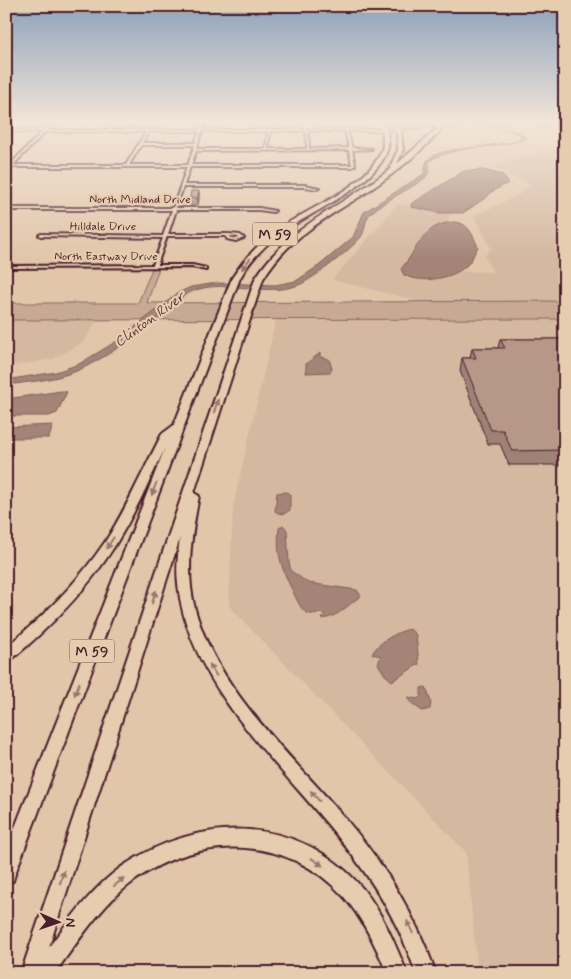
<svg xmlns="http://www.w3.org/2000/svg" width="571" height="979" viewBox="0 0 571 979" font-family="Mynerve,sans-serif">
  <style>
    .built { fill: #d4b8a0 }
    .green { fill: #c8aa94; stroke: #896460 }
    .water { fill: #a58477; stroke: #815c59 }
    .lines { fill: none; stroke-linecap: round; stroke-linejoin: round }
    .street-casing { stroke: #4a1f2b; stroke-width: 4 }
    .secondary-casing { stroke: #4a1f2b; stroke-width: 3 }
    .highway-casing { stroke: #4a1f2b; stroke-width: 4 }
    .street { fill: #e7cdaf; fill-rule: evenodd }
    .secondary { fill: #e7cdaf; fill-rule: evenodd }
    .highway { fill: #e7cdaf; fill-rule: evenodd }
    .highway-bridge-casing { stroke: #4a1f2b; stroke-width: 7; stroke-linecap: butt }
    .highway-bridge { stroke: #e7cdaf; stroke-width: 5 }
    .wall { fill: #9d8274; stroke: #4a1f2b }
    .shaded-wall { fill: #806a5e; stroke: #4a1f2b }
    .building { fill: #b79787; stroke: #4a1f2b }
    .oneway { fill: #98766d }
    .labels { text-anchor: middle; stroke-width: 4.5; stroke-linejoin: round; paint-order: stroke }
    .far-street-label { font-size: 12px; fill: #4a1f2b; stroke: #e7cdaf }
    .shield { fill: #e7cdaf; stroke: #795353; stroke-width: 1 }
    .shield-label { font-size: 14px; font-weight: bold; fill: #4a1f2b }
    .far-water-label { font-size: 14px; font-style: italic; fill: #5c333a; stroke: #e7cdaf }
  </style>
  <rect width="100%" height="100%" fill="#e1c6aa"/>
  <filter id="ink" filterUnits="userSpaceOnUse"><feTurbulence type="fractalNoise" baseFrequency=".02" numOctaves="2"/><feDisplacementMap in="SourceGraphic" scale="10" xChannelSelector="R" yChannelSelector="G"/><feConvolveMatrix kernelMatrix="1 2 1 2 8 2 1 2 1" color-interpolation-filters="sRGB"/></filter>
  <g filter="url(#ink)">
    <!-- built -->
    <path class="built" d="M565 122V130L557 131 541 130 523 123Z
      M565 146V301L424 302 332 280 398 204 451 214 422 270 493 272 485 256 491 248 474 216 520 194 530 185 492 166Z
      M565 319V973H478L466 852 229 606 233 506 276 320Z
      M6 320H97L84 342 52 359 6 367Z"/>
    <!-- green -->
    <path class="green" d="M159 268 147 303 565 301V319L6 320V303H138L152 269Z"/>
    <!-- water -->
    <path class="water" d="M482 122 520 133 526 138 521 141C502 144 439 150 429 162V172L425 178C409 190 385 200 371 213 364 219 366 230 361 237 350 250 316 277 301 284 265 300 221 274 185 295 156 321 111 357 74 372 53 380 29 382 6 385V380L56 372 79 364 117 341 178 293 191 287 217 283 275 285 296 281 320 265 353 237 364 212 424 174C426 169 424 164 428 160 442 143 503 152 523 137L518 133Z
      M483 170 503 175 508 183 491 192 488 196 463 213H440L411 207V204L464 171Z
      M454 222C468 222 473 235 478 247 474 252 473 259 468 264 454 279 422 284 404 275L401 269C419 248 422 224 454 222Z
      M320 353V357L329 359 332 369 330 372 306 373V364Z
      M61 391 67 392 57 413 49 416H6V399Z
      M53 425 49 438H6V427Z
      M286 492 290 494V510L284 514 278 513 275 511 277 493Z
      M283 525 287 530 289 562 291 571 308 583 357 590 361 596C347 605 338 618 321 619L325 615 322 613C316 612 312 616 307 613 301 610 297 600 294 594 282 569 276 556 279 528Z
      M410 629 416 635 419 664 392 681 385 675 378 664 381 656 372 654C377 643 398 631 410 629Z
      M426 687 431 702 430 709 422 711 409 701 408 697 417 699 421 697V688Z"/>
    <g class="lines">
      <!-- street casing -->
      <g class="street-casing">
        <path id="street" d="M131 122H133L127 132H125Z
          M203 122H205L196 149H266L268 130 269 129 270 130 268 149H307L306 130 307 129 308 130 309 149 349 148 345 130 346 129 347 130 352 148 372 149 352 150 355 165 352 167H190L184 185H305L319 188 317 189 305 187H183L176 208H259L275 211 273 212 259 210H176L168 234H228L240 235 244 238 236 241 227 239 226 236H167L157 265H192L206 268V270L192 267 6 268V266L153 265 163 238 41 236 39 235 41 234 163 236 172 210H6V208H173L187 167H12L10 169H8V167H6V165H10L44 130 46 131 13 165H126L147 130 149 131 142 143H195ZM141 145H195L188 165H129ZM349 150 352 165H191L196 151ZM230 236 238 237 239 238 236 239 230 237Z
          M12 130 14 131 6 138V135Z"/>
      </g>
      <!-- secondary casing -->
      <g class="secondary-casing">
        <path id="secondary" d="M52 122H55L48 130 373 129 481 122H505L373 131 6 132V130H44Z"/>
      </g>
      <!-- highway casing -->
      <g class="highway-casing">
        <path id="highway" d="M299 122H303L299 131H295Z
          M432 122H437L443 128C421 152 394 174 367 192 328 217 287 238 263 279L194 493 199 496C192 533 185 571 195 609 218 693 295 758 349 823 388 870 415 915 436 973H416C402 932 383 897 358 863 297 777 189 694 178 584 176 569 178 553 180 538L49 947C71 918 93 887 123 866 200 814 300 814 363 889 383 914 395 944 407 973H387C376 946 363 919 344 897 290 835 198 833 134 881 101 905 79 940 55 973H21L255 279C288 226 344 205 392 168L390 167 398 150 397 131 401 132 403 150 397 164 438 128Z
          M383 131 387 132C388 137 389 143 388 147 381 183 309 213 281 233 265 245 250 260 240 278L15 874 13 881 6 883V850L165 448C149 482 134 515 114 547 87 590 50 627 11 660L6 662V647C43 617 78 582 105 542 127 508 143 470 162 434L174 425 232 278C244 259 259 243 277 230 309 207 366 189 382 150 384 144 382 137 383 131Z"/>
      </g>
      <!-- street -->
      <use href="#street" class="street"/>
      <!-- secondary -->
      <use href="#secondary" class="secondary"/>
      <!-- highway -->
      <use href="#highway" class="highway"/>
      <!-- highway-bridge casing -->
      <g class="highway-bridge-casing">
        <path id="highway-bridge" d="M395 126 399 132
          M382 127 385 132"/>
      </g>
      <!-- highway-bridge -->
      <use href="#highway-bridge" class="highway-bridge"/>
    </g>
    <!-- wall -->
    <path class="wall" d="M199 191V199L198 205H190V198Z
      M500 339H565V465H509L500 444H488L460 371 462 358H470L472 348H498Z"/>
    <!-- shaded-wall -->
    <path class="shaded-wall" d="M199 191V199L198 205 197 198Z"/>
    <!-- building -->
    <path class="building" d="M191 191H199L197 198H190Z
      M500 339H565V450L512 451 503 430H491L462 358H476L472 348H505Z"/>
    <!-- one-way arrows -->
    <defs><path id="oneway-solid" d="M-6-.8H1V-3.2L6.5 0L1 3.2V.8H-6Z" transform="scale(1.25)"/></defs>
    <g class="oneway">
      <use href="#oneway-solid" transform="translate(246 264) rotate(127)"/>
      <use href="#oneway-solid" transform="translate(216 406) rotate(-72)"/>
      <use href="#oneway-solid" transform="translate(154 489) rotate(111)"/>
      <use href="#oneway-solid" transform="translate(110 543) rotate(123)"/>
      <use href="#oneway-solid" transform="translate(154 597) rotate(-72)"/>
      <use href="#oneway-solid" transform="translate(213 670) rotate(-120)"/>
      <use href="#oneway-solid" transform="translate(77 689) rotate(111)"/>
      <use href="#oneway-solid" transform="translate(315 796) rotate(-131)"/>
      <use href="#oneway-solid" transform="translate(317 862) rotate(34)"/>
      <use href="#oneway-solid" transform="translate(62 877) rotate(-72)"/>
      <use href="#oneway-solid" transform="translate(119 882) rotate(-40)"/>
      <use href="#oneway-solid" transform="translate(410 927) rotate(-114)"/>
    </g>
  </g>
  <!-- sky -->
  <linearGradient id="sky" x2="0" y2="1"><stop stop-color="#8da1bb"/><stop offset="0.47" stop-color="#f2e5d9"/><stop offset="1" stop-color="#f2e5d9" stop-opacity="0"/></linearGradient>
  <rect width="571" height="259" fill="url(#sky)"/>
  <g class="labels">
    <!-- far-street labels -->
    <g class="far-street-label">
      <text x="140" y="203">North Midland Drive</text>
      <text x="103" y="230">Hilldale Drive</text>
      <text x="106" y="260">North Eastway Drive</text>
    </g>
    <!-- shield labels -->
    <g class="shield">
      <rect x="252.5" y="222.5" width="45" height="23" rx="4"/>
      <rect x="69.5" y="639.5" width="45" height="23" rx="4"/>
    </g>
    <g class="shield-label">
      <text x="275" y="239">M 59</text>
      <text x="92" y="656">M 59</text>
    </g>
    <!-- far-water labels -->
    <g class="far-water-label">
      <text transform="translate(149 319) rotate(-36)" y="5">Clinton River</text>
    </g>
  </g>
  <!-- margin -->
  <rect width="571" height="979" fill="none" stroke="#e7cdaf" stroke-width="25"/>
  <rect x="12" y="12" width="546" height="954" fill="none" stroke="#4a1f2b" stroke-width="2" filter="url(#ink)"/>
  <!-- north arrow -->
  <g transform="translate(58 922) rotate(92)" stroke="#e7cdaf" stroke-width="4" paint-order="stroke">
  <path d="M0-4L9 19L0 12L-9 19Z" fill="#4a1f2b"/>
  <text y="-8" font-size="14" font-weight="bold" text-anchor="middle" fill="#4a1f2b">N</text>
  </g>
</svg>
